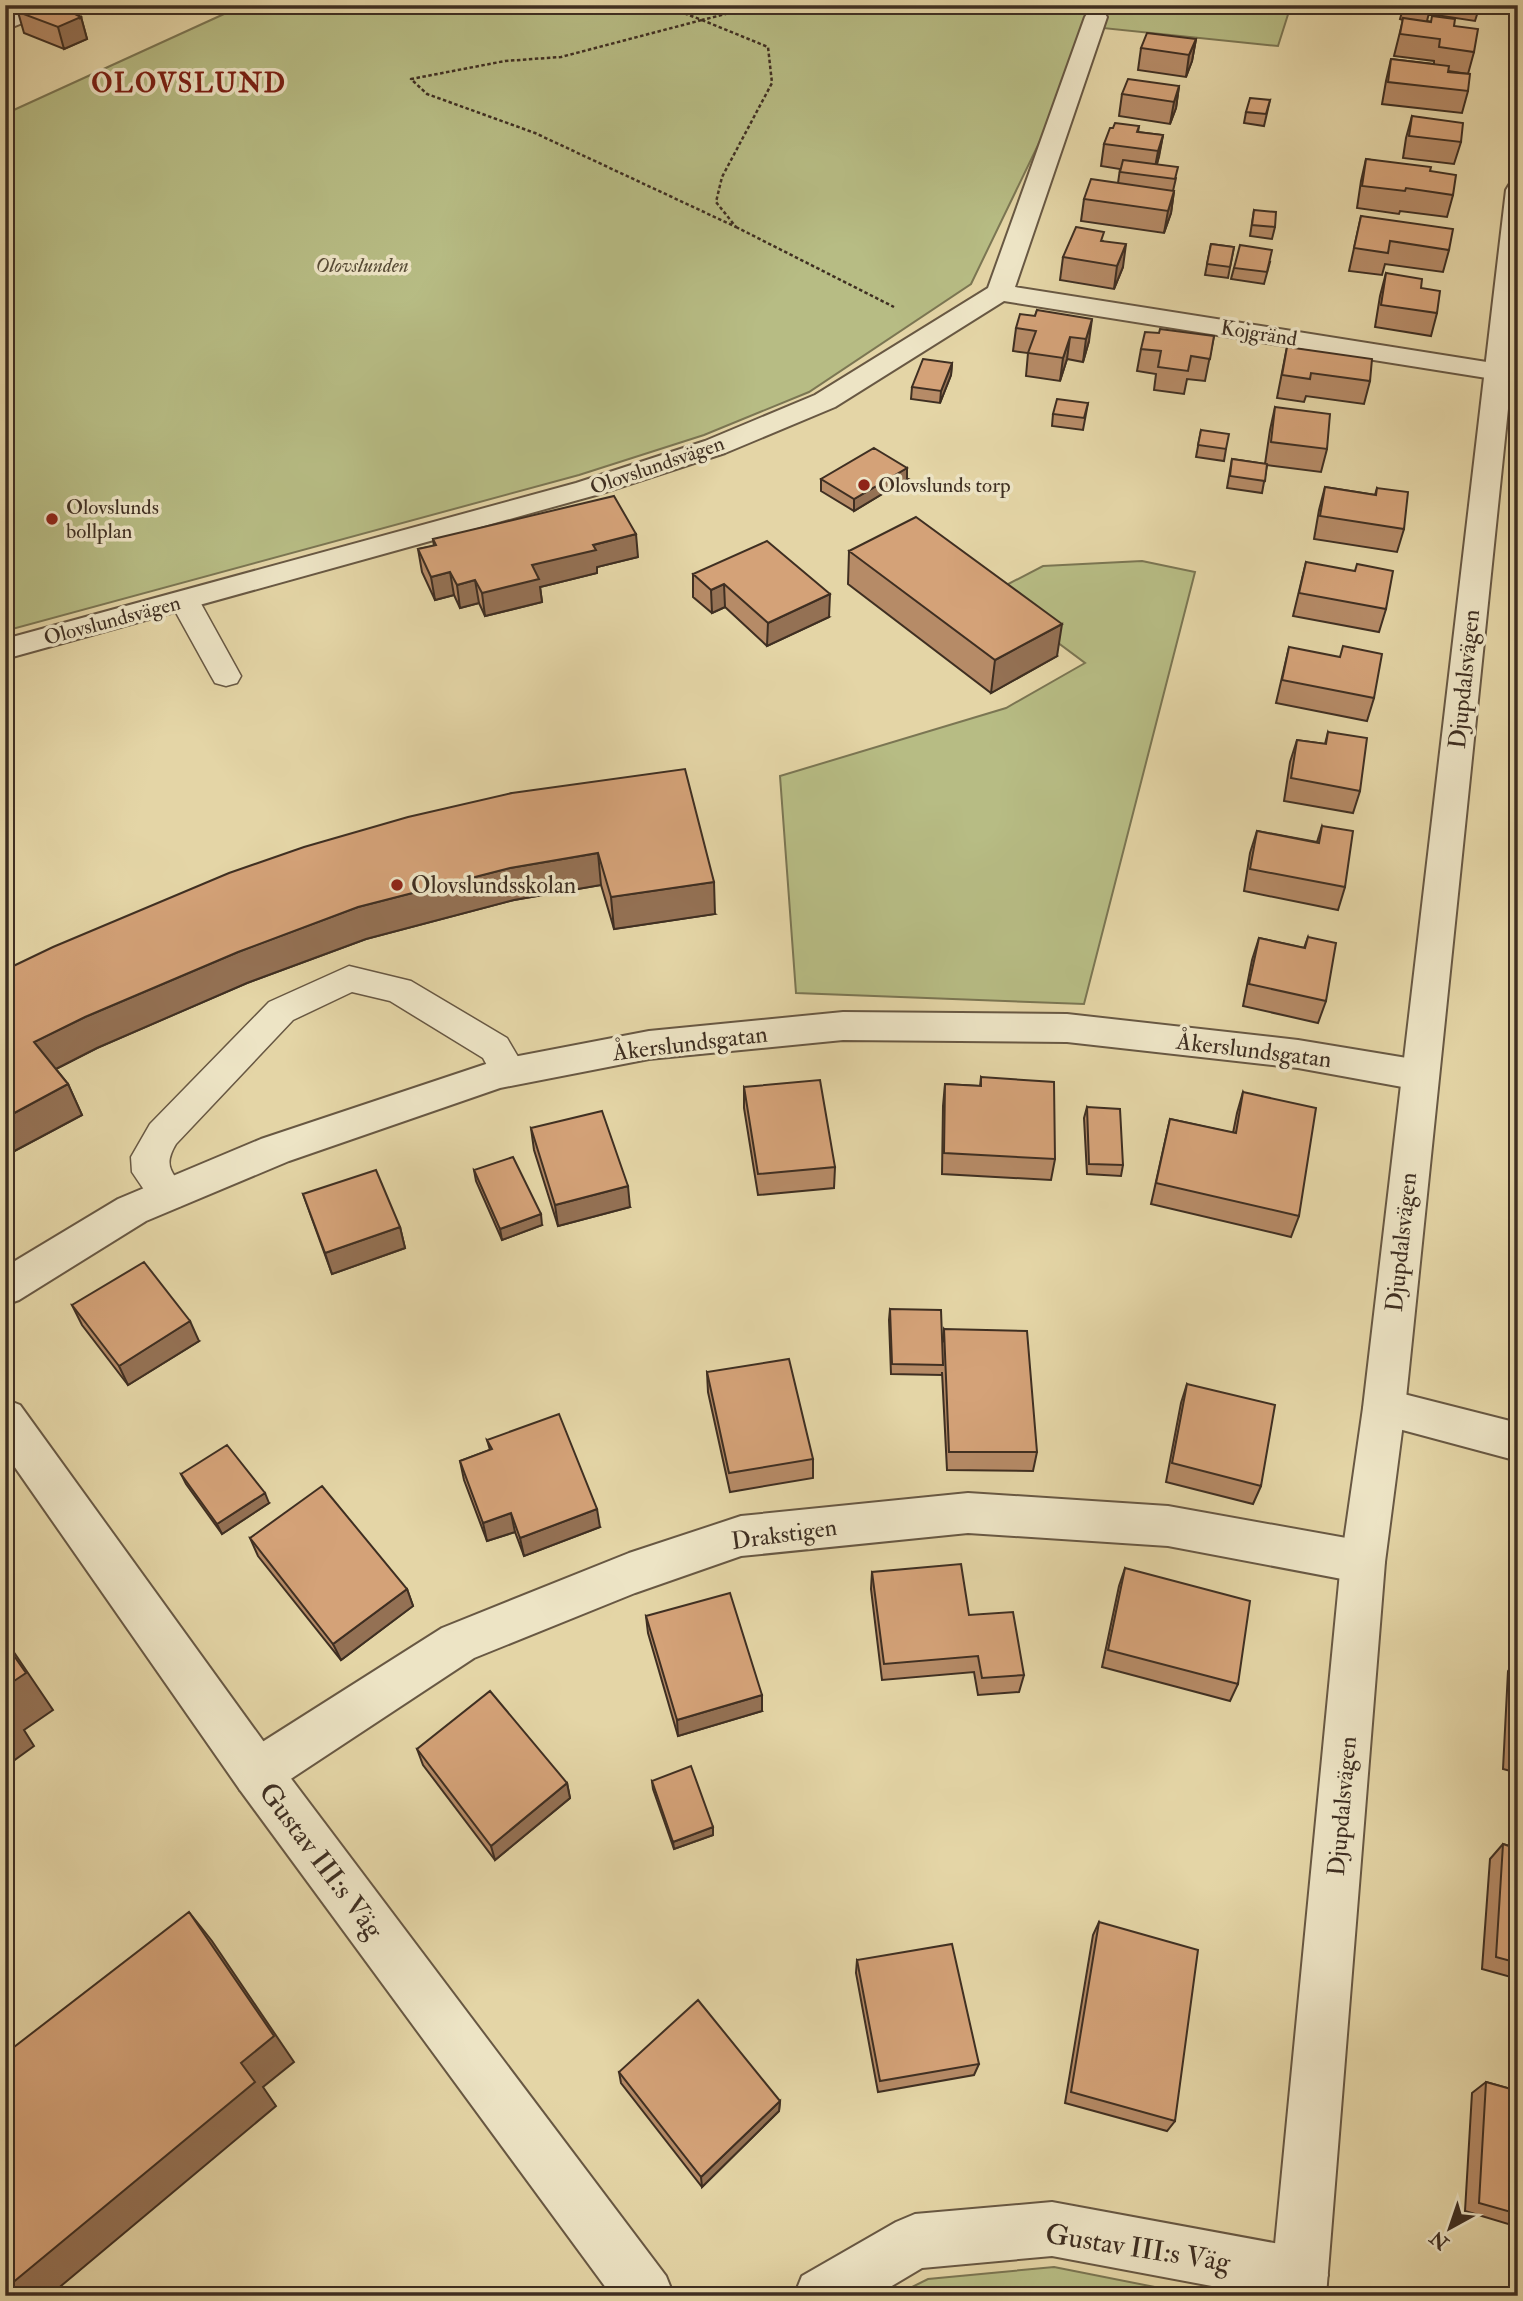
<svg xmlns="http://www.w3.org/2000/svg" width="1523" height="2301" viewBox="0 0 1523 2301" font-family="'IM FELL Double Pica',serif">
  <style>
    .green { fill: #b7bc84; stroke: #7b7653; stroke-width: 2 }
    .lines { fill: none; stroke-linecap: round; stroke-linejoin: round }
    .service-casing { stroke: #685843; stroke-width: 3 }
    .minor-casing { stroke: #685843; stroke-width: 4 }
    .tertiary-casing { stroke: #685843; stroke-width: 4 }
    .path { stroke: #3f2f22; stroke-width: 2.5; stroke-dasharray: 3.5 2.5; stroke-linecap: butt }
    .service { fill: #ede4c5; fill-rule: evenodd }
    .minor { fill: #ede4c5; fill-rule: evenodd }
    .tertiary { fill: #ede4c5; fill-rule: evenodd }
    .wall { fill: #b68b67; stroke: #3f2f22; stroke-width: 2 }
    .shaded-wall { fill: #947154; stroke: #3f2f22; stroke-width: 2 }
    .building { fill: #d4a278; stroke: #3f2f22; stroke-width: 2 }
    .poi-dot { fill: #8f2418; stroke: #ede4c5; stroke-width: 2.5 }
    .labels { text-anchor: middle; stroke-width: 7; stroke-linejoin: round; paint-order: stroke }
    .far-park-label { font-size: 21px; font-style: italic; fill: #574b36; stroke: #ede4c5 }
    .far-street-label { font-size: 21px; fill: #3f2f22; stroke: #ede4c5 }
    .far-poi-label { font-size: 21px; fill: #3f2f22; stroke: #ede4c5; text-anchor: start }
    .street-label { font-size: 24px; fill: #3f2f22; stroke: #ede4c5 }
    .poi-label { font-size: 24px; fill: #3f2f22; stroke: #ede4c5; text-anchor: start }
    .far-district-label { font-size: 26px; font-weight: bold; letter-spacing: 2px; fill: #7a1f14; stroke: #ede4c5 }
    .near-street-label { font-size: 28px; fill: #3f2f22; stroke: #ede4c5 }
  </style>
  <rect width="100%" height="100%" fill="#e4d5a6"/>
  <filter id="stains"><feTurbulence type="fractalNoise" baseFrequency=".00286" numOctaves="4"/><feColorMatrix values="0 0 0 0 .2 0 0 0 0 .09 0 0 0 0 .02 0 0 0 .5 -.17"/></filter>
  <radialGradient id="worn" r=".72"><stop offset=".6" stop-color="#630" stop-opacity="0"/><stop offset="1" stop-color="#630" stop-opacity=".3"/></radialGradient>
  <!-- green -->
  <path class="green" d="M238 5H1291L1278 46 1084 26 1054 112 971 284 809 392 704 435 579 475 5 631V114L224 14Z
    M1142 561 1195 572 1084 1004 796 993 780 776 1006 708 1085 663 991 593 1043 566Z
    M1054 2267 1180 2292V2296H894L928 2279Z"/>
  <g class="lines">
    <!-- service casing -->
    <g class="service-casing">
      <path id="service" d="M184 591 194 594 199 600 241 676 237 683 226 686 215 683 211 676 169 600 174 594Z
        M349 966 411 981 507 1038 527 1072 522 1082 509 1086 496 1082 483 1058 390 1001 352 992 293 1020 176 1144C161 1169 175 1173 187 1195L181 1206 168 1210 155 1206 132 1172 131 1157 150 1124 269 1002Z"/>
    </g>
    <!-- minor casing -->
    <g class="minor-casing">
      <path id="minor" d="M28 5H58L55 10 5 30V15Z
        M1096 10 1104 12 1107 17 1015 287 1518 367V383L1004 301 835 407 725 453 596 495 5 659V639L576 483 705 441 815 395 988 288 1085 17 1088 12Z
        M843 1012 1067 1014 1298 1040 1419 1060 1432 1065 1438 1075 1432 1085 1419 1090 1298 1068 1067 1042 843 1040 649 1059 500 1088 289 1161 146 1221 19 1300 5 1305V1267L118 1199 261 1139 498 1060 649 1031Z
        M1384 1389 1518 1423V1461L1369 1421 1363 1408 1369 1395Z
        M968 1493 1168 1506 1363 1541 1379 1547 1385 1562 1379 1577 1363 1583 1168 1546 968 1533 741 1556 635 1593 474 1658 274 1790 257 1796 240 1790 233 1773 240 1756 442 1628 629 1553 741 1516Z
        M1052 2202 1301 2248 1320 2256 1328 2275 1320 2294 1317 2296H1265L1052 2256 922 2268 875 2296H794L802 2276 896 2222 915 2214Z"/>
    </g>
    <!-- tertiary casing -->
    <g class="tertiary-casing">
      <path id="tertiary" d="M1518 183V312L1405 1408 1385 1562 1326 2296H1270L1341 1562 1363 1408 1506 190 1509 185Z
        M5 1399 20 1405 274 1756 666 2276 674 2296H612L240 1790 5 1453Z"/>
    </g>
    <!-- path -->
    <path class="path" d="M662 5 702 20 761 5
      M702 20 768 47 772 83 722 177 716 202 736 227 535 133 427 94 411 79 505 61 561 57Z
      M736 227 894 307"/>
    <!-- service -->
    <use href="#service" class="service"/>
    <!-- minor -->
    <use href="#minor" class="minor"/>
    <!-- tertiary -->
    <use href="#tertiary" class="tertiary"/>
  </g>
  <!-- wall -->
  <path class="wall" d="M134 5H158L146 11Z
    M1404 5H1431L1427 21 1454 26 1474 52 1468 74 1448 71 1468 91 1462 113 1382 104 1386 81 1391 59 1434 64V61L1394 56 1403 20 1400 19Z
    M1431 5H1480L1475 21 1429 14Z
    M18 12 79 17H81L87 39 64 49 24 33Z
    M1196 39 1192 61 1186 77 1138 70 1141 48Z
    M1179 86 1176 108 1170 124 1119 116 1122 94Z
    M1270 100 1264 126 1244 123 1246 112Z
    M1412 116 1461 142 1454 164 1403 158 1406 138Z
    M1139 126 1138 132 1163 135 1157 164 1176 178 1173 191H1174L1171 213 1164 233 1081 221 1084 199 1118 183 1120 169 1101 166 1104 144 1113 128Z
    M1366 159 1430 171 1453 195 1447 217 1400 211 1399 214 1357 208 1361 181Z
    M1254 210 1275 227 1272 239 1250 236Z
    M1361 216 1449 250 1443 272 1385 264 1382 275 1349 271Z
    M1103 241 1123 267 1114 289 1060 280 1063 257Z
    M1211 244 1234 247 1228 278 1205 275Z
    M1270 262 1264 284 1231 279 1234 268Z
    M1386 273 1421 288 1437 313 1431 336 1375 327 1380 296Z
    M1037 310 1089 341 1083 362 1067 359 1060 381 1026 376 1028 353 1013 351 1016 328 1035 316Z
    M1159 333 1214 336 1205 381 1187 379 1184 394 1154 390 1156 374 1137 371 1141 349Z
    M1287 347 1370 381 1364 404 1306 396 1304 402 1277 398Z
    M952 363 951 375 940 403 911 399 912 387Z
    M1088 403 1083 430 1052 426 1053 414Z
    M1275 407 1327 449 1321 472 1267 465 1262 493 1227 488 1232 459 1265 464 1270 430Z
    M1201 430 1226 449 1224 461 1196 457Z
    M821 479H907L854 511 821 491Z
    M1325 487 1375 495 1377 488 1404 529 1397 552 1314 539 1319 510Z
    M433 539 638 557 597 567V573L540 587 542 602 485 616 479 603 460 608 454 595 435 600 422 572 418 549 434 546Z
    M849 551 1057 656 991 693 848 584Z
    M1306 562 1386 609 1379 632 1293 616Z
    M693 574 829 617 767 646 725 607 712 613 693 597Z
    M1289 647 1374 698 1367 721 1276 703Z
    M1328 732 1360 791 1353 813 1284 801 1290 762 1297 740 1325 744Z
    M512 793 715 914 614 929 601 885 514 900 366 939 247 983 97 1048 56 1069 68 1084 82 1115 5 1156V970Z
    M1322 826 1345 887 1338 910 1244 891 1250 853 1257 831 1317 842Z
    M1308 937 1326 1001 1318 1023 1243 1006 1252 960 1259 938 1304 948Z
    M981 1077 1055 1159 1051 1180 942 1174 943 1106 945 1084 980 1086Z
    M744 1087 835 1167 834 1188 758 1195 744 1108Z
    M1243 1092 1299 1216 1291 1237 1151 1204 1170 1119 1233 1133 1237 1113Z
    M1087 1107 1123 1165 1121 1176 1087 1174 1084 1118Z
    M531 1128 630 1207 558 1226 534 1150Z
    M474 1170 542 1225 502 1240 476 1181Z
    M303 1194 400 1227 405 1248 332 1274Z
    M72 1305 199 1341 128 1385 82 1325Z
    M890 1309 943 1341 944 1329 1037 1452 1033 1471 947 1470 942 1372V1375L891 1374 889 1320Z
    M1518 1320V1380L1513 1378Z
    M707 1372 813 1459V1478L730 1492 708 1392Z
    M1187 1384 1261 1486 1253 1504 1166 1482 1181 1403Z
    M487 1440 600 1527 524 1556 515 1532 487 1541 464 1480 460 1461 490 1450Z
    M181 1474 269 1503 222 1534 186 1484Z
    M1518 1494V1552L1514 1551Z
    M250 1538 407 1589 413 1606 341 1660 258 1556Z
    M1125 1568 1238 1684 1230 1701 1102 1667 1119 1586Z
    M872 1572 969 1615 1024 1675 1019 1692 978 1695 974 1672 882 1680 871 1589Z
    M646 1616 762 1711 678 1736 648 1633Z
    M1518 1658V1773L1503 1769 1508 1671Z
    M417 1749 567 1783 570 1798 495 1860 423 1765Z
    M652 1781 713 1827V1835L674 1849 653 1789Z
    M1503 1844 1518 1849V1979L1482 1969 1490 1859Z
    M1099 1922 1175 2121 1167 2131 1065 2103 1093 1935Z
    M857 1960 979 2064 974 2075 878 2092 856 1973Z
    M619 2072 780 2101 779 2111 702 2187 621 2083Z
    M1486 2082 1518 2091V2227L1465 2211 1472 2093Z"/>
  <!-- shaded-wall -->
  <path class="shaded-wall" d="M75 5H76L80 18 81 17 87 39 64 49 58 27 65 9Z
    M144 5H158L146 11Z
    M1196 39 1192 61 1186 77 1189 55Z
    M5 67 8 78 5 79Z
    M1179 86 1176 108 1170 124 1174 102Z
    M1163 135 1159 157 1154 173 1158 151Z
    M1174 191 1171 213 1164 233 1168 211Z
    M1126 244 1123 267 1114 289 1117 266Z
    M1092 319 1089 341 1083 362 1086 339Z
    M1070 337 1067 359 1060 381 1063 358Z
    M952 363 951 375 940 403 941 391Z
    M907 468V479L854 511V499Z
    M636 534 638 557 597 567V573L540 587 542 602 485 616 482 593 532 565 593 545Z
    M450 572 454 595 435 600 431 577Z
    M475 580 479 603 460 608 457 585Z
    M724 584 725 607 712 613 711 590Z
    M830 594 829 617 767 646 768 623Z
    M1062 624 1057 656 991 693 995 660Z
    M598 853 601 885 514 900 366 939 247 983 97 1048 48 1073 34 1042 85 1017 238 952 358 907 510 868Z
    M714 882 715 914 614 929 611 897Z
    M68 1084 82 1115 5 1156V1118Z
    M628 1186 630 1207 558 1226 555 1205Z
    M541 1214 542 1225 502 1240 500 1229Z
    M400 1227 405 1248 332 1274 325 1253Z
    M190 1321 199 1341 128 1385 119 1366Z
    M265 1493 269 1503 222 1534 217 1524Z
    M597 1509 600 1527 524 1556 520 1538Z
    M511 1513 515 1532 487 1541 483 1523Z
    M407 1589 413 1606 341 1660 333 1644Z
    M5 1639 53 1710 24 1730 34 1746 5 1767Z
    M762 1695V1711L678 1736 677 1720Z
    M567 1783 570 1798 495 1860 491 1846Z
    M713 1827V1835L674 1849 673 1842Z
    M189 1912 212 1941 294 2062 263 2087 276 2106 49 2296H5V2289L241 2063Z
    M780 2101 779 2111 702 2187 701 2177Z"/>
  <!-- building -->
  <path class="building" d="M34 5H75L65 9 81 17 58 27 18 12Z
    M1404 5H1431L1429 12 1403 8Z
    M1432 16 1455 19 1454 26 1478 29 1474 52 1439 47 1440 39 1400 34 1403 18 1431 22Z
    M1147 33 1196 39 1189 55 1141 48Z
    M1391 59 1449 66 1448 72 1470 74 1468 91 1388 82Z
    M1128 79 1179 86 1174 102 1122 94Z
    M1250 98 1270 100 1266 114 1246 112Z
    M1412 116 1463 123 1461 142 1409 136Z
    M1115 123 1139 126 1137 132 1163 135 1158 151 1104 144 1110 128H1113Z
    M1366 159 1431 167 1430 171 1456 175 1453 195 1406 188 1405 191 1362 186Z
    M1123 160 1178 167 1175 179 1120 172Z
    M1091 179 1174 191 1168 211 1084 199Z
    M1254 210 1276 212 1275 227 1252 225Z
    M1361 216 1453 229 1449 250 1390 241 1388 253 1354 248Z
    M1076 227 1104 232 1101 241 1126 244 1117 266 1063 257Z
    M1211 244 1234 247 1230 267 1207 264Z
    M1240 245 1272 250 1267 272 1234 268Z
    M1386 273 1422 279 1421 288 1440 291 1437 313 1381 305Z
    M1037 310 1092 319 1086 339 1070 337 1063 358 1028 353 1036 331 1016 328 1020 314 1035 316Z
    M1160 329 1214 336 1210 359 1191 356 1188 371 1158 367 1161 351 1141 349 1145 332 1159 333Z
    M1287 347 1372 359 1370 381 1311 373 1310 379 1282 375Z
    M923 359 952 363 941 391 912 387Z
    M1057 399 1088 403 1084 418 1053 414Z
    M1275 407 1330 414 1327 449 1271 442Z
    M1201 430 1229 434 1226 449 1198 445Z
    M874 448 907 468 854 499 821 479Z
    M1232 459 1267 464 1265 481 1230 476Z
    M1325 487 1376 495 1377 488 1408 492 1404 529 1320 516Z
    M614 496 636 534 593 545 596 550 532 565 539 579 482 593 475 580 457 585 450 572 431 577 418 549 436 545 433 539Z
    M916 517 1062 624 995 660 849 551Z
    M767 541 830 594 768 623 724 584 711 590 693 574Z
    M1306 562 1355 571 1357 564 1393 571 1386 609 1299 593Z
    M1343 646 1382 654 1374 698 1282 680 1289 647 1340 657Z
    M1328 732 1367 738 1360 791 1291 778 1297 740 1326 744Z
    M685 769 714 882 611 897 598 853 510 868 358 907 238 952 85 1017 34 1042 68 1084 5 1118V970L53 947 229 873 304 847 408 817 512 793Z
    M1322 826 1353 831 1345 887 1250 869 1257 831 1319 843Z
    M1308 937 1336 943 1326 1001 1249 984 1259 938 1305 948Z
    M981 1077 1054 1082 1055 1159 944 1153 945 1084 981 1086Z
    M820 1080 835 1167 758 1174 744 1087Z
    M1243 1092 1316 1108 1299 1216 1156 1183 1170 1119 1236 1133Z
    M1087 1107 1120 1109 1123 1165 1089 1164Z
    M602 1111 628 1186 555 1205 531 1128Z
    M513 1157 541 1214 500 1229 474 1170Z
    M376 1170 400 1227 325 1253 303 1194Z
    M144 1262 190 1321 119 1366 72 1305Z
    M890 1309 941 1310 943 1365 892 1364Z
    M944 1329 1027 1331 1037 1452H949Z
    M789 1359 813 1459 729 1473 707 1372Z
    M1187 1384 1275 1405 1261 1486 1172 1463Z
    M559 1414 597 1509 520 1538 511 1513 483 1523 460 1461 492 1449 487 1440Z
    M227 1445 265 1493 217 1524 181 1474Z
    M322 1486 407 1589 333 1644 250 1538Z
    M961 1564 969 1615 1013 1612 1024 1675 982 1678 978 1656 884 1664 872 1572Z
    M1125 1568 1250 1601 1238 1684 1108 1650Z
    M730 1593 762 1695 677 1720 646 1616Z
    M5 1643 26 1673 5 1687Z
    M490 1691 567 1783 491 1846 417 1749Z
    M1518 1712V1754H1516Z
    M691 1766 713 1827 673 1842 652 1781Z
    M1503 1844 1518 1849V1963L1496 1957Z
    M189 1912 274 2036 241 2063 255 2082 5 2289V2054Z
    M1099 1922 1198 1950 1175 2121 1071 2092Z
    M952 1944 979 2064 880 2081 857 1960Z
    M698 2000 780 2101 701 2177 619 2072Z
    M1486 2082 1518 2091V2214L1479 2203Z"/>
  <!-- markers -->
  <g class="poi-dot">
    <circle cx="864" cy="485" r="7"/>
    <circle cx="52" cy="519" r="7"/>
    <circle cx="397" cy="885" r="7"/>
  </g>
  <g class="labels">
    <!-- far-park labels -->
    <g class="far-park-label">
      <text x="362" y="272">Olovslunden</text>
    </g>
    <!-- far-street labels -->
    <g class="far-street-label">
      <text transform="translate(1259 333) rotate(9)" y="7">Kojgränd</text>
      <text transform="translate(657 465) rotate(-19)" y="7">Olovslundsvägen</text>
      <text transform="translate(112 620) rotate(-15)" y="7">Olovslundsvägen</text>
    </g>
    <!-- far-poi labels -->
    <g class="far-poi-label">
      <text x="878" y="492">Olovslunds torp</text>
      <text x="66" y="514">Olovslunds<tspan x="66" dy="24">bollplan</tspan></text>
    </g>
    <!-- street labels -->
    <g class="street-label">
      <text transform="translate(1464 679) rotate(-84)" y="8">Djupdalsvägen</text>
      <text transform="translate(690 1043) rotate(-7)" y="8">Åkerslundsgatan</text>
      <text transform="translate(1254 1050) rotate(7)" y="8">Åkerslundsgatan</text>
      <text transform="translate(1401 1242) rotate(-84)" y="8">Djupdalsvägen</text>
      <text transform="translate(784 1534) rotate(-8)" y="8">Drakstigen</text>
      <text transform="translate(1342 1806) rotate(-85)" y="8">Djupdalsvägen</text>
    </g>
    <!-- poi labels -->
    <g class="poi-label">
      <text x="411" y="893">Olovslundsskolan</text>
    </g>
    <!-- far-district labels -->
    <g class="far-district-label">
      <text x="189" y="92">OLOVSLUND</text>
    </g>
    <!-- near-street labels -->
    <g class="near-street-label">
      <text transform="translate(322 1860) rotate(53)" y="10">Gustav III:s Väg</text>
      <text transform="translate(1138 2247) rotate(9)" y="10">Gustav III:s Väg</text>
    </g>
  </g>
  <!-- margin -->
  <rect width="1523" height="2301" fill="none" stroke="#e4d5a6" stroke-width="28"/>
  <rect x="7" y="7" width="1509" height="2287" fill="none" stroke="#3f2f22" stroke-width="3.5"/>
  <rect x="14" y="14" width="1495" height="2273" fill="none" stroke="#3f2f22" stroke-width="2"/>
  <!-- north arrow -->
  <g transform="translate(1450 2228) rotate(220)" stroke="#ede4c5" stroke-width="5" paint-order="stroke">
  <path d="M0-5L12 26L0 18L-12 26Z" fill="#3f2f22"/>
  <text y="-10" font-size="19" font-weight="bold" text-anchor="middle" fill="#3f2f22">N</text>
  </g>
  <rect width="100%" height="100%" filter="url(#stains)"/>
  <rect width="100%" height="100%" fill="url(#worn)"/>
</svg>
